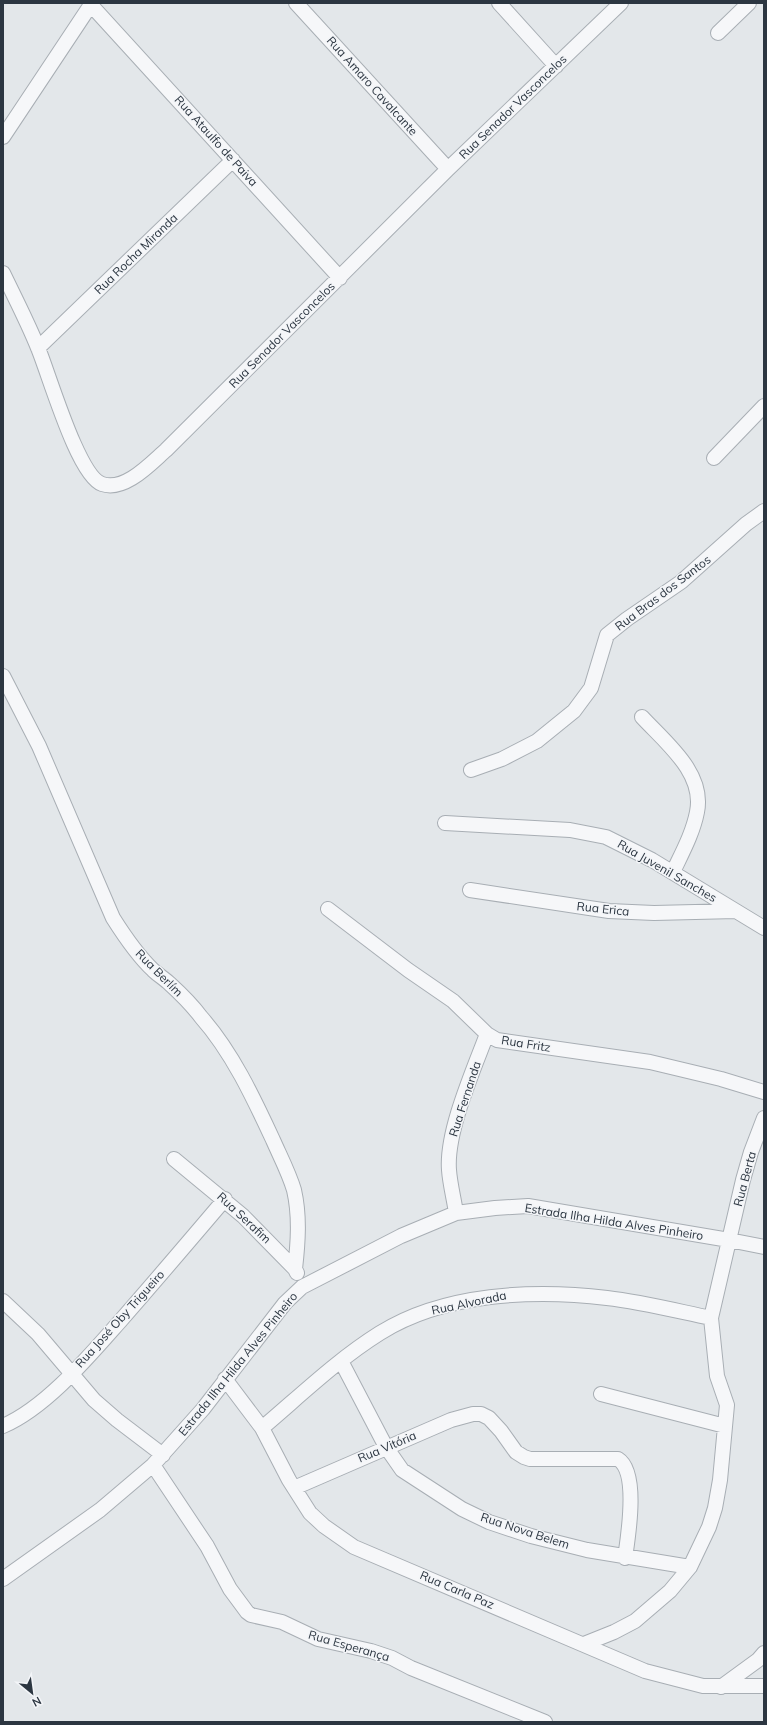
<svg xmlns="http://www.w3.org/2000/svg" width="767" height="1725" viewBox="0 0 767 1725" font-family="Mulish,sans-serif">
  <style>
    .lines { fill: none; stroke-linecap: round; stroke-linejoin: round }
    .minor-casing { stroke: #a8aeb4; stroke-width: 16 }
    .minor { stroke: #f6f7f9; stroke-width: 14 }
    .labels { text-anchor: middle; stroke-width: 3; stroke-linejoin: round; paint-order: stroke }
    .street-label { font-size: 12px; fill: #2c3641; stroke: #f3f5f8 }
  </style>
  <rect width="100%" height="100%" fill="#e3e7ea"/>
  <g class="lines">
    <!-- minor casing -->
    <g class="minor-casing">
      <path id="minor" d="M296 3 448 169
        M499 3 556 66
        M91 5 340 278
        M718 33 749 3
        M3 137 92 3
        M3 273C15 298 28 323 38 348 49 374 78 476 102 484 125 492 151 463 166 450L448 169 621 3
        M38 348 233 160
        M714 458 764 406
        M3 676 39 746 113 918C125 937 137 955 153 970 158 975 165 979 170 984 181 994 192 1005 201 1017 232 1052 253 1097 273 1140 280 1156 289 1173 294 1190 300 1216 298 1243 295 1269
        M642 717C666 743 705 773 697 812 693 833 682 853 673 872
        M471 770 502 759 537 741 574 711 591 688 607 635 627 619 681 582 746 524 764 511
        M445 823 570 830 606 837 652 860 764 928
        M470 890 609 911 654 913 736 911
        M328 909 408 970 453 1001 487 1034 497 1040 650 1062 721 1079 764 1092
        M174 1159 243 1216 295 1269 297 1273
        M456 1213C454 1199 450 1184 449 1170 446 1132 473 1071 487 1034
        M3 1301 38 1334 94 1400 117 1420 163 1455
        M341 1361 386 1447 402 1470 462 1509 489 1522 531 1536 587 1550 690 1567
        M225 1379 262 1428 289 1480 310 1513 324 1526 354 1547 645 1671 703 1686H764
        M601 1394 725 1426
        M3 1426C47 1407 90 1355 122 1319 157 1279 191 1239 225 1199
        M262 1428C301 1395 337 1360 380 1333 444 1293 534 1289 607 1298 642 1302 677 1311 711 1318
        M153 1465 207 1546 230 1589 247 1612 251 1615 282 1622 318 1639 371 1651 392 1658 411 1668 545 1722
        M294 1488 451 1420 473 1414H481L489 1418 501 1431 516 1452 524 1457 530 1459H618C639 1472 628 1537 625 1558
        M3 1579 100 1510 153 1465 203 1409 285 1303 302 1287 401 1236 456 1213 495 1208 528 1206 729 1240 764 1247
        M584 1644 614 1632 635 1621 670 1591 690 1567 709 1527 715 1508 720 1480 727 1405 717 1376 711 1318 743 1180 751 1152 764 1118
        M721 1687 758 1660 764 1653"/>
    </g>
    <!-- minor -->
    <use href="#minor" class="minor"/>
  </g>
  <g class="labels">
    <!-- street labels -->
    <g class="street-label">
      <text transform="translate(372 86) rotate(48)" y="4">Rua Amaro Cavalcante</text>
      <text transform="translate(513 107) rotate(-44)" y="4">Rua Senador Vasconcelos</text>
      <text transform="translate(216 141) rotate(48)" y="4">Rua Ataulfo de Paiva</text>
      <text transform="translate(136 254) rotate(-44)" y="4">Rua Rocha Miranda</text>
      <text transform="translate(282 335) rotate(-45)" y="4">Rua Senador Vasconcelos</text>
      <text transform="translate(663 593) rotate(-37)" y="4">Rua Bras dos Santos</text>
      <text transform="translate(667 871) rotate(30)" y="4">Rua Juvenil Sanches</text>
      <text transform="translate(603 909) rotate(6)" y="4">Rua Erica</text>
      <text transform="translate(159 973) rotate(45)" y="4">Rua Berlím</text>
      <text transform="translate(526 1044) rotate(9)" y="4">Rua Fritz</text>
      <text transform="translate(465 1099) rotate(-72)" y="4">Rua Fernanda</text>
      <text transform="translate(745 1179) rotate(-75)" y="4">Rua Berta</text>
      <text transform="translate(244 1218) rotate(43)" y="4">Rua Serafim</text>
      <text transform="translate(614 1222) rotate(9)" y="4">Estrada Ilha Hilda Alves Pinheiro</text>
      <text transform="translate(469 1303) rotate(-12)" y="4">Rua Alvorada</text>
      <text transform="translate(120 1319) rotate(-48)" y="4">Rua José Oby Trigueiro</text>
      <text transform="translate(238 1364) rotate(-51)" y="4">Estrada Ilha Hilda Alves Pinheiro</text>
      <text transform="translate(387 1447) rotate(-23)" y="4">Rua Vitória</text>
      <text transform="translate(525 1531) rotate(18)" y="4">Rua Nova Belem</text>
      <text transform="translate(457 1590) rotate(23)" y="4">Rua Carla Paz</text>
      <text transform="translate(349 1646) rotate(16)" y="4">Rua Esperança</text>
    </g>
  </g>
  <!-- border -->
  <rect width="767" height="1725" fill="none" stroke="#2c3641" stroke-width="8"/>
  <!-- north arrow -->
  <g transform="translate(32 1693) rotate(151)" stroke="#f3f5f8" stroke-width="3" paint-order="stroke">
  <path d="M0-3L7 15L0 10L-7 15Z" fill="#2c3641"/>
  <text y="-6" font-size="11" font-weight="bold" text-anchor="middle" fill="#2c3641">N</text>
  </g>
</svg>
